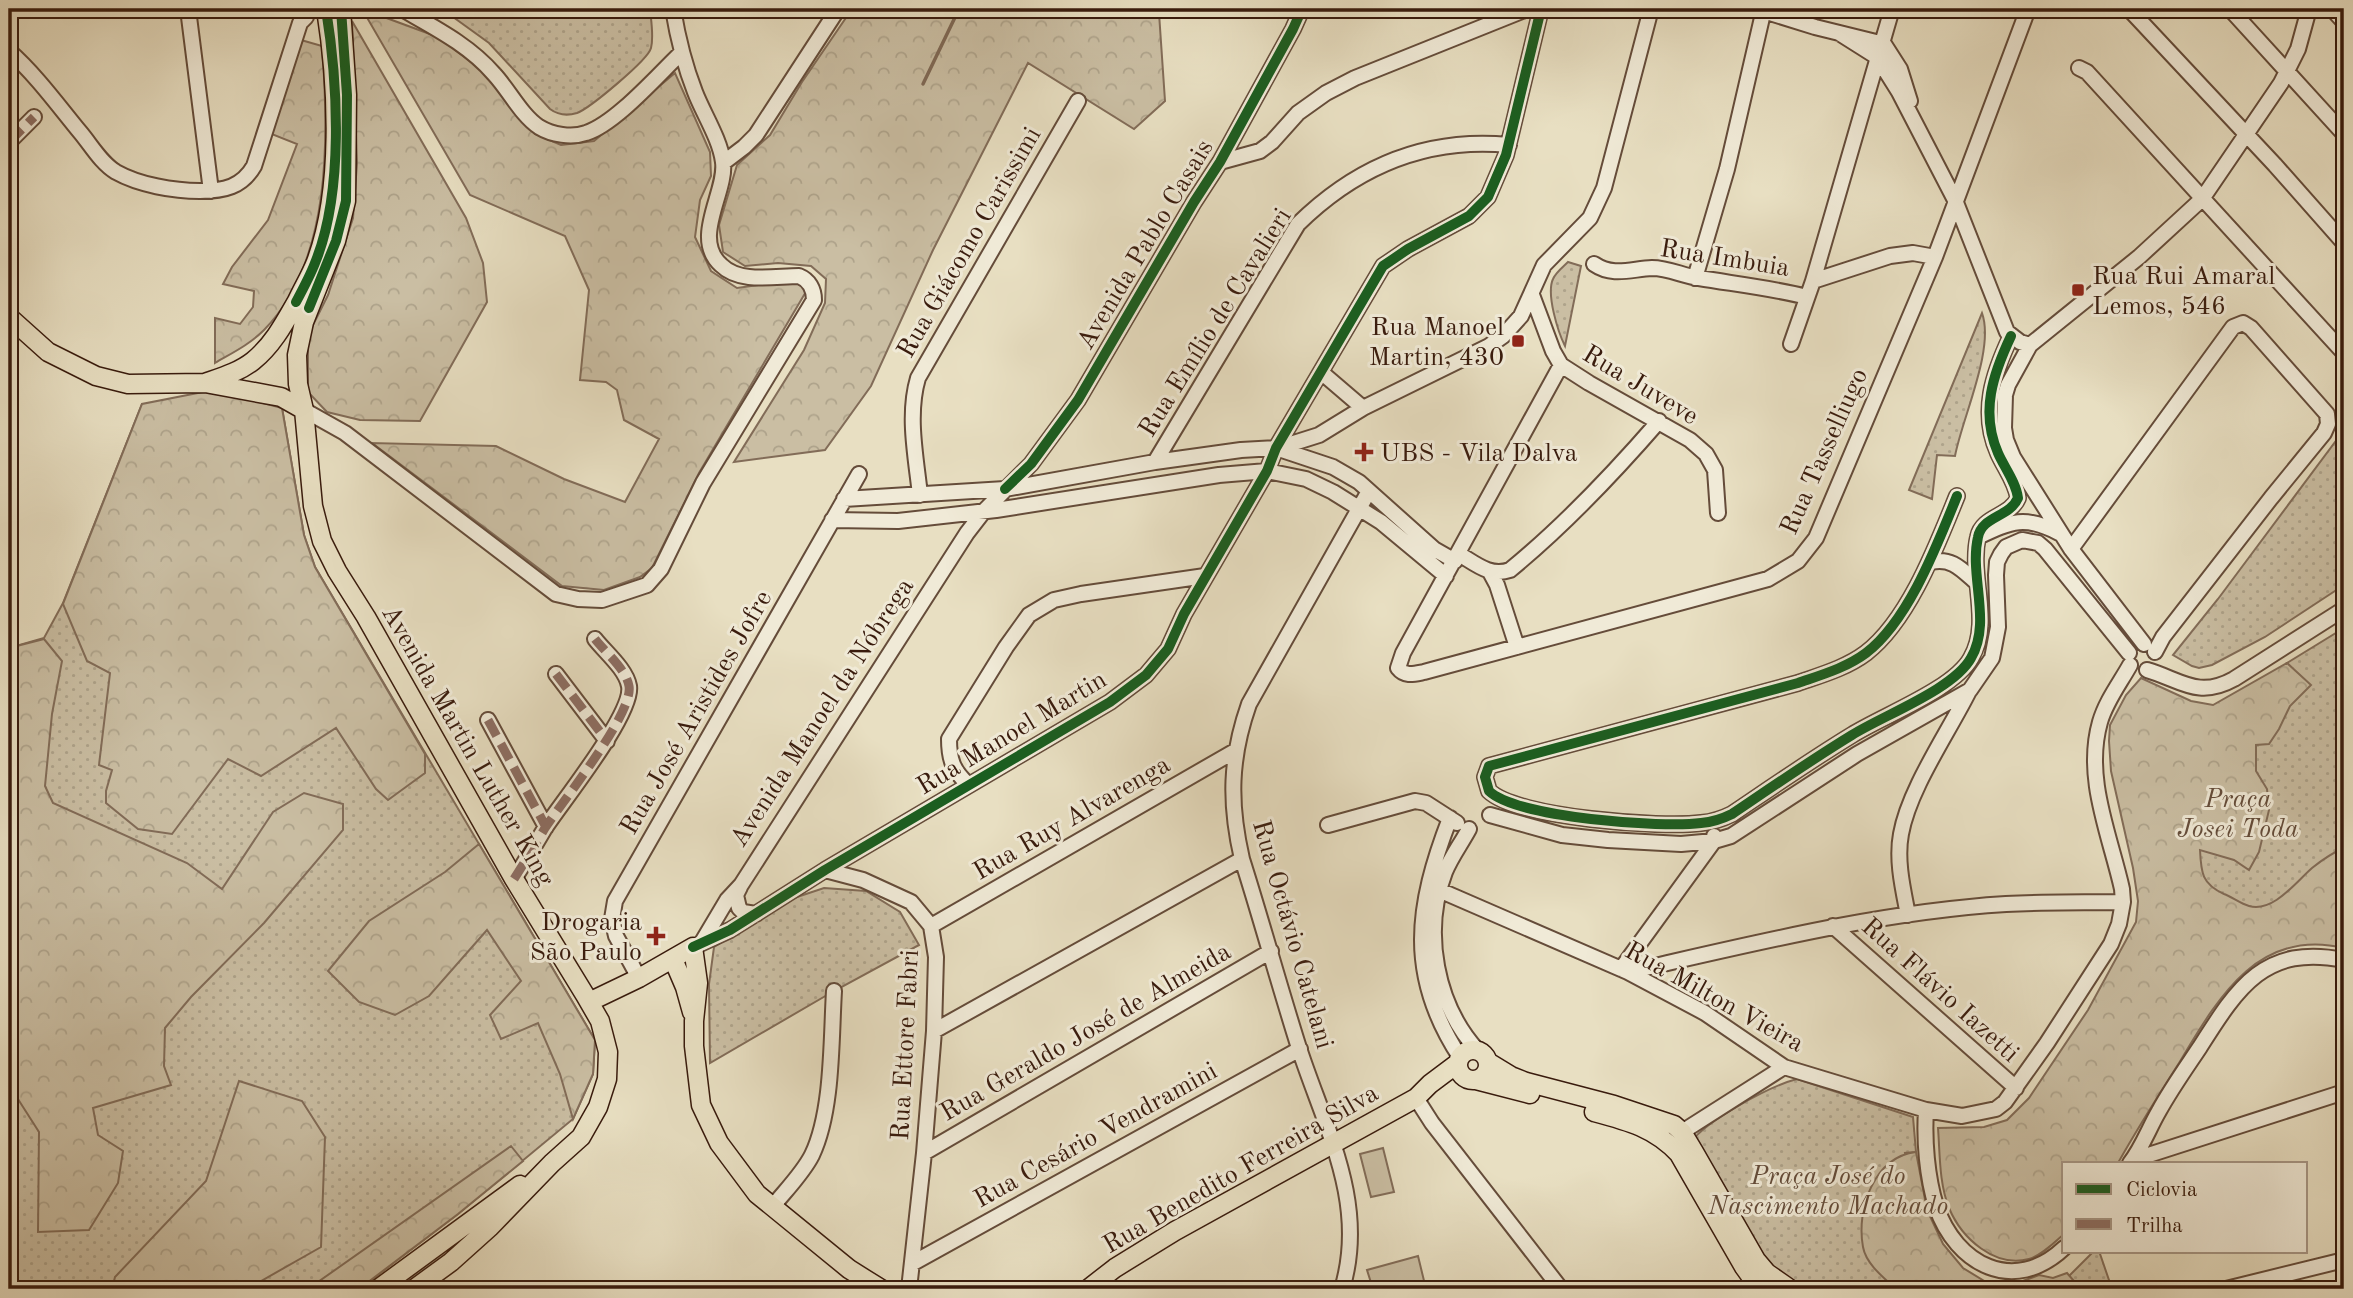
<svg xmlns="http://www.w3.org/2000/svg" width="2353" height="1298" viewBox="0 0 2353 1298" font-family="'Old Standard TT',serif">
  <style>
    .grass { fill: url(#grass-dots); stroke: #826c58; stroke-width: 2 }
    .forest { fill: url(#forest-crowns); stroke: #826c58; stroke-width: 2 }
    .pitch { fill: #cabea3; stroke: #826c58; stroke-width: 2 }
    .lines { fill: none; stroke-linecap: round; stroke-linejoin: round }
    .stream { stroke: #7e6854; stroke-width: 3.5 }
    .minor-casing { stroke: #654c3a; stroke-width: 18 }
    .major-casing { stroke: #391b0d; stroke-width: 21 }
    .minor { stroke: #f0ead7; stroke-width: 14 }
    .major { stroke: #e8dfc2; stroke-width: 18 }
    .quiet { stroke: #8d6e63; stroke-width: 9; stroke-dasharray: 18 9; stroke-linecap: butt }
    .cycleway-casing { stroke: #f0ead7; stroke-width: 15 }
    .cycleway { stroke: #1b5e20; stroke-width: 10 }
    .poi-dot { fill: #8f2418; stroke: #f0ead7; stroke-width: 2.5 }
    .labels { text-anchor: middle; stroke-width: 6; stroke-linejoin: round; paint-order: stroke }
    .street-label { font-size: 26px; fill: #391b0d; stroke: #f0ead7 }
    .poi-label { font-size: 26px; fill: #391b0d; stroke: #f0ead7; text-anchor: start }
    .park-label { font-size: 26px; font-style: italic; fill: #644c3a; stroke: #f0ead7 }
  </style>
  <defs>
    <pattern id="grass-dots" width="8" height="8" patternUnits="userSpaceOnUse" patternTransform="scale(1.75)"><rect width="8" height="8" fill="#cabea3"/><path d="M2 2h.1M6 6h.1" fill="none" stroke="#aea38b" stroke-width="1.8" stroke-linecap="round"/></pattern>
    <pattern id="forest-crowns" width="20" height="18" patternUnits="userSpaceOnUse" patternTransform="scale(1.75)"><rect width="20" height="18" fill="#cabea3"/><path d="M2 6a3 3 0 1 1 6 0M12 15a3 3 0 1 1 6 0" fill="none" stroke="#aea38b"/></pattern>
  </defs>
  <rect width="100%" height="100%" fill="#e8dfc2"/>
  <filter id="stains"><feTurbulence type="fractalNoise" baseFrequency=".00286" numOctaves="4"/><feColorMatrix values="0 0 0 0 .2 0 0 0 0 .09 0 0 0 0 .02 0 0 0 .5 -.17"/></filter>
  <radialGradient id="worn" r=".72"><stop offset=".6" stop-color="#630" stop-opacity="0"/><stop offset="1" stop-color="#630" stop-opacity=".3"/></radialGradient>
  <!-- grass -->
  <path class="grass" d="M442 9H650C651 20 654 36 651 48 648 60 590 108 577 113 567 116 558 115 550 109L489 43Z
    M1568 262 1581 266 1565 346C1558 332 1546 294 1553 279 1556 272 1563 267 1568 262Z
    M1982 313C1995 349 1962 418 1955 456L1937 455 1932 499 1909 490Z
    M142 404 282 408 304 535 315 567 595 1040 593 1074 573 1119 458 1214 359 1289H9V648L44 638 63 603Z
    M2344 430V585L2265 637 2212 665 2199 668 2192 666 2173 655 2218 599Z
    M2344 628V942L2326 939 2253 955 2064 1163 2018 1117 2136 942 2181 705 2222 706 2292 668 2287 663Z
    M824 888 866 891 900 912 919 945 834 991 710 1063 709 984 714 947 794 898Z
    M1797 1079 1913 1117 1916 1152 1905 1153 1920 1230 1978 1289H1798L1770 1269 1691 1142C1707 1120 1770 1086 1797 1079Z
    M2094 1251H2099L2110 1283 2105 1289H2049L2069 1276Z"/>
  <!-- forest -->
  <path class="forest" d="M362 9 438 37 483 71 535 134 561 145 594 141 675 73 710 152 711 176 700 200 695 237 711 271 737 288 780 282 798 283 807 290 699 473 652 568 640 577 604 590 562 586 372 443 496 446 564 479 625 502 659 439 624 420 617 390 606 382 580 380 589 290 565 236 470 195Z
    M852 9H1154L1159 13 1165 101 1134 129 1028 63 933 250 871 386 825 450 734 462 804 350 825 303 826 279 811 266 778 263 745 266 723 252 719 225 737 165 770 135 802 82Z
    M352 21 466 218 483 263 487 302 420 421 360 420 327 412 308 392V335L328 295 353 218 357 163Z
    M301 40 322 46C329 136 332 261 264 330 249 345 232 353 215 363V318L240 324 253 307 254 291 223 284 232 267 268 220 297 144 269 133Z
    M213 390 282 408 304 535 315 567 425 754V773L388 800 376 789 336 728 261 776 228 759 172 834 138 829 106 803V791L112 770 99 765 110 673 87 661 63 604 142 404Z
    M44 639 62 661 52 714 45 786 53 803 187 863 222 889 273 812 304 793 343 804V830L264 923 191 997 165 1028 164 1066 171 1085 93 1108 98 1135 123 1151 118 1183 89 1230 38 1232 39 1132 9 1085V648Z
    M2287 663 2311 685 2290 706 2279 729 2269 744 2256 745V771L2267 789 2269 810 2259 852 2249 870 2234 860 2200 850C2201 873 2202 884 2224 894 2232 897 2241 904 2249 906 2273 913 2296 882 2312 868 2322 860 2332 853 2344 848V948C2257 927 2217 1000 2179 1063 2158 1096 2137 1129 2118 1163H2064V1234C2055 1242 2041 1256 2029 1259 1995 1268 1962 1239 1949 1208 1939 1183 1940 1154 1938 1128L1984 1127 2007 1120 2029 1098 2088 1010 2136 922 2138 901 2133 868 2111 771 2109 741 2110 725 2126 695 2141 678 2191 701 2213 705Z
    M479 844 595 1040 593 1074 573 1119 560 1074 538 1023 501 1039 490 1015 521 981 487 930 429 996 395 1015 359 1002 328 971 369 921 445 872Z
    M239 1081 302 1101 325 1137 321 1247 247 1289H112L115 1277 206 1181Z
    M511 1146 523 1161 458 1214 359 1289H308Z
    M1916 1152 1927 1210 1943 1244 1963 1268 1986 1282 2012 1285 2039 1275 2053 1278 2067 1273 2081 1289H1896C1884 1278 1866 1264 1863 1247 1856 1209 1874 1157 1916 1152Z"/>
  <!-- pitch -->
  <path class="pitch" d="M1383 1148 1394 1192 1371 1197 1360 1154Z
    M1418 1256 1426 1289H1373L1367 1270Z"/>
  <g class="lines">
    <!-- stream -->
    <path class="stream" d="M923 84 959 9"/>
    <!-- minor casing -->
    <g class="minor-casing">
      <path id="minor" d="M188 9 211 191
        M402 9C435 28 469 45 494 74 509 90 521 115 539 127 552 135 572 138 586 133 615 124 657 76 680 54
        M1757 9 1815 27 1884 44 1900 69 1910 101
        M2129 9 2275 165 2344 243
        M2230 9 2344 134
        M2332 9 2344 22
        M1839 33 1877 57 1899 92 1955 200 2007 332 2020 342 2030 345
        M9 51C36 75 57 104 80 132 91 145 101 163 116 172 139 185 174 191 200 191 224 191 242 187 254 166L300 23 306 17
        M2079 68 2087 72 2344 353
        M9 142 34 117
        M1220 162 1260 151 1272 142 1298 113 1326 93 1355 78 1527 9
        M723 163 744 147 756 135 838 9
        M1594 264C1613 277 1631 269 1652 268 1669 268 1683 276 1699 278 1735 284 1772 288 1807 297
        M1695 278 1727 169 1764 9
        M1813 281 1890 256 1913 253 1935 257
        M1532 295 1553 351 1561 365 1589 383 1690 440 1706 454 1715 470 1718 513
        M1791 344 1813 281 1892 9
        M1561 365 1403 653 1398 668C1405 677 1414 674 1424 672L1768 579 1798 561 1816 538 1935 257 2028 9
        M1321 372 1363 408
        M304 410 345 433 556 594 578 599 602 600 647 585 661 569 703 483 814 300C814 289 809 280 799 276 775 276 740 284 721 265 691 238 727 192 723 162 720 139 703 113 695 92 684 64 678 39 673 9
        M1278 448 1319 435 1363 408 1489 346 1503 336 1521 316 1544 265 1590 218 1604 188 1651 9
        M1155 462 1298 224C1356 167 1426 137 1509 145
        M920 495C916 457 907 415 918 378L1078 101
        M1957 496C1937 545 1909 620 1866 653 1846 668 1821 675 1798 683L1489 766 1485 777 1489 791C1517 818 1662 828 1701 823 1713 822 1722 819 1732 814 1772 787 1811 760 1852 735 1884 715 1954 689 1971 658 1992 622 1969 576 1978 537 1982 516 2010 517 2018 498 2016 482 2004 467 1998 453 1980 412 1993 374 2011 336
        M844 499 1005 489 1155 462 1241 450 1276 448 1333 467 1359 482 1434 549 1455 561
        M832 520 898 521 996 510 1219 475 1267 471 1306 479 1333 492 1381 522 1446 576
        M1978 537C2012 521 2025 515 2059 533
        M2071 549 2233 327 2243 323 2251 328 2327 414 2328 424 2324 433 2271 498 2163 637 2155 652
        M1459 554C1476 564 1490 577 1510 570 1565 525 1613 474 1659 421
        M1931 562C1952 557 1962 570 1977 583
        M1490 572 1497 585 1517 647
        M2144 644 2071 549 2013 457 2006 440 2004 428 2005 395 2008 385 2030 345 2139 257 2202 199 2281 83 2298 49 2309 9
        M2147 670C2181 680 2198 699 2234 679L2344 609
        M556 674 607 741
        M488 720 546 827
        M968 784C953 771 949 759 949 739L1006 647 1029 615 1054 600 1081 594 1205 576
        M1490 815 1562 835 1608 840 1681 844 1714 841 1731 836 1857 754 1970 690 1992 658 1994 648 1998 627 1996 575 1997 562 2001 554 2006 547 2022 540 2038 543 2045 549 2129 653
        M1450 818C1416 906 1406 975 1460 1057
        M1328 825 1415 801 1426 803 1457 823
        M1469 829C1461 844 1451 857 1445 872 1422 932 1436 1005 1478 1051
        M825 870 863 880 911 902 931 926 936 957 934 1031 924 1153 909 1289
        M514 879C525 862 535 845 545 828 562 802 634 713 629 686 626 669 605 652 595 639
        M740 887 736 895 739 908 743 912 756 914
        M1439 890 1628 972 1705 1013 1784 1067 1926 1110 1962 1116 1996 1109 2005 1102 2047 1043 2111 944 2119 924 2123 902 2122 889C2110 835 2084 778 2100 722 2106 701 2120 683 2130 665
        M1908 915C1903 889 1896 860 1901 834 1909 789 1948 733 1969 691
        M931 926 1235 751
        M1833 926 2016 1088
        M702 942 727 900 741 885 967 533 984 511 1031 464 1078 400 1194 202 1220 162 1293 29 1302 9
        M693 947 730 930 825 870 1110 702 1146 675 1168 649 1184 614 1267 471 1276 448 1383 266 1408 249 1469 216 1488 197 1506 155 1541 9
        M1621 969 1714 841V836
        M1628 972C1752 944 1878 912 2006 904 2045 902 2084 902 2123 902
        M639 978 616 936 612 919 615 901 859 474
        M934 1031 1242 859
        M1416 1098 1432 1123 1561 1289
        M1926 1110C1924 1140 1927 1177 1936 1206 1956 1265 2014 1295 2064 1248
        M1682 1132 1784 1067
        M924 1153 1271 951
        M2133 1160 2344 1092
        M2130 1163C2142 1148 2149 1128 2159 1111 2171 1089 2186 1068 2200 1047 2238 987 2265 944 2344 960
        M773 1206C786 1190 803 1173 812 1155 833 1111 831 1040 834 991
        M913 1263 1300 1049
        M1342 1289C1368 1203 1325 1128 1299 1048 1279 985 1262 922 1242 859 1229 803 1230 758 1249 704L1369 491
        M2226 1289 2344 1260"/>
    </g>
    <!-- major casing -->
    <g class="major-casing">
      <path id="major" d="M341 9 347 95 346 201 336 241 304 322 297 355 298 384 304 410 313 506 322 541 337 571 366 617 514 879 585 995 600 1021 608 1052 607 1079 598 1107 581 1137 552 1163 490 1227 451 1262 414 1289
        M9 317 48 352 96 376 128 384 205 383 281 397 304 410
        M205 383C222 377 239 372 253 361 273 345 285 322 297 301 303 288 311 275 316 262 343 190 338 85 326 9
        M673 959 685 987 692 1012
        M589 1002 639 978 693 947 698 983 694 1021V1046L701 1105 719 1143 757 1194 849 1269 881 1289
        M1458 1065a15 15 0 1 1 30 0a15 15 0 1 1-30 0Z
        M1488 1062 1511 1076 1526 1082 1614 1105 1674 1125 1682 1132 1694 1152 1756 1260 1767 1273 1790 1289
        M1476 1080 1530 1094
        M1594 1112C1628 1121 1655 1128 1679 1154L1744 1267 1754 1281 1763 1289
        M378 1289 520 1185
        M1088 1289 1115 1268 1175 1231 1416 1098 1430 1084 1458 1063"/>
    </g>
    <!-- minor -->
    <use href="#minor" class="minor"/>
    <!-- major -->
    <use href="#major" class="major"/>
    <!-- quiet -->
    <path class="quiet" d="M9 142 34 117
      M556 674 607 741
      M488 720 546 827
      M514 879C525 862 535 845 545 828 562 802 634 713 629 686 626 669 605 652 595 639"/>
    <!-- cycleway casing -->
    <g class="cycleway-casing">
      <path id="cycleway" d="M296 302C303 289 310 276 315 263 344 192 338 84 326 9
        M309 308 336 241 346 201 347 95 341 9
        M1005 489 1031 464 1078 400 1194 202 1220 162 1293 29 1302 9
        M1957 496C1937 545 1909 620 1866 653 1846 668 1821 675 1798 683L1489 766 1485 777 1489 791C1517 818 1662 828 1701 823 1713 822 1722 819 1732 814 1772 787 1811 760 1852 735 1884 715 1954 689 1971 658 1992 622 1969 576 1978 537 1982 516 2010 517 2018 498 2016 482 2004 467 1998 453 1980 412 1993 374 2011 336
        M693 947 730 930 825 870 1110 702 1146 675 1168 649 1184 614 1267 471 1276 448 1383 266 1408 249 1469 216 1488 197 1506 155 1541 9"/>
    </g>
    <!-- cycleway -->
    <use href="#cycleway" class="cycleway"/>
  </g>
  <!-- markers -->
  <g class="poi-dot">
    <rect x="2071" y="283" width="14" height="14" rx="3.5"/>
    <rect x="1511" y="334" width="14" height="14" rx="3.5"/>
    <path d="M1360.5 441.5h7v7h7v7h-7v7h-7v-7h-7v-7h7z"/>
    <path d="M652.5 925.5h7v7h7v7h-7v7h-7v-7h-7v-7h7z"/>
  </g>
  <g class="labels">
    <!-- street labels -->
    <g class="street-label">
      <text transform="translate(968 242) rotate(-60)" y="9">Rua Giácomo Carissimi</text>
      <text transform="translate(1144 244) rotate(-59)" y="9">Avenida Pablo Casais</text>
      <text transform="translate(1725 257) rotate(9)" y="9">Rua Imbuia</text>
      <text transform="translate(1214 322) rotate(-58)" y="9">Rua Emílio de Cavalieri</text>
      <text transform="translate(1641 384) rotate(31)" y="9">Rua Juveve</text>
      <text transform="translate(1823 451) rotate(-66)" y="9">Rua Tasselliugo</text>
      <text transform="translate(695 712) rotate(-60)" y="9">Rua José Aristides Jofre</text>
      <text transform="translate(821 712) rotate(-57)" y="9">Avenida Manoel da Nóbrega</text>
      <text transform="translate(1011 732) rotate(-31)" y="9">Rua Manoel Martin</text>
      <text transform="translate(469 745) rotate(60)" y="9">Avenida Martin Luther King</text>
      <text transform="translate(1071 817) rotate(-30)" y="9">Rua Ruy Alvarenga</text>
      <text transform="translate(1294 934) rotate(74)" y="9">Rua Octávio Catelani</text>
      <text transform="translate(1941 989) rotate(42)" y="9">Rua Flávio Iazetti</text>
      <text transform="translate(1715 996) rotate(29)" y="9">Rua Milton Vieira</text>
      <text transform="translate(1085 1031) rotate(-30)" y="9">Rua Geraldo José de Almeida</text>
      <text transform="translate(904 1045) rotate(-87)" y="9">Rua Ettore Fabri</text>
      <text transform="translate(1095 1134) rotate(-29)" y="9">Rua Cesário Vendramini</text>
      <text transform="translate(1240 1168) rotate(-30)" y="9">Rua Benedito Ferreira Silva</text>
    </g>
    <!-- poi labels -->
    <g class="poi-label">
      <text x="2092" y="284">Rua Rui Amaral<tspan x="2092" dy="30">Lemos, 546</tspan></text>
      <text x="1504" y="335" text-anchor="end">Rua Manoel<tspan x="1504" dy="30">Martin, 430</tspan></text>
      <text x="1380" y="461">UBS - Vila Dalva</text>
      <text x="642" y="930" text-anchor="end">Drogaria<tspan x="642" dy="30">São Paulo</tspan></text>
    </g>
    <!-- park labels -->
    <g class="park-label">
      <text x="2238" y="807">Praça<tspan x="2238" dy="30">Josei Toda</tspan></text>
      <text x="1828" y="1184">Praça José do<tspan x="1828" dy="30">Nascimento Machado</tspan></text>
    </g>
  </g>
  <!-- margin -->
  <rect width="2353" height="1298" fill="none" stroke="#e8dfc2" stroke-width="35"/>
  <rect x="10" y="10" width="2332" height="1277" fill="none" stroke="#391b0d" stroke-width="3.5"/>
  <rect x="18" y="18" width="2318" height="1263" fill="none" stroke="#391b0d" stroke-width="2"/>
  <!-- legend -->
  <rect x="2062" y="1162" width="245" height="91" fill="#f0ead7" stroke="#a79786" stroke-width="2"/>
  <rect x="2076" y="1184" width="35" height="10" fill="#1b5e20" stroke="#a79786" stroke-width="2"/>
  <text x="2126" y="1196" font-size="21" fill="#391b0d">Ciclovia</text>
  <rect x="2076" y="1219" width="35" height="10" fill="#8d6e63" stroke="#a79786" stroke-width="2"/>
  <text x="2126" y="1232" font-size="21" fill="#391b0d">Trilha</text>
  <rect width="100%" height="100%" filter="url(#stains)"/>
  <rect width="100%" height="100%" fill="url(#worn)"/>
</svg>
